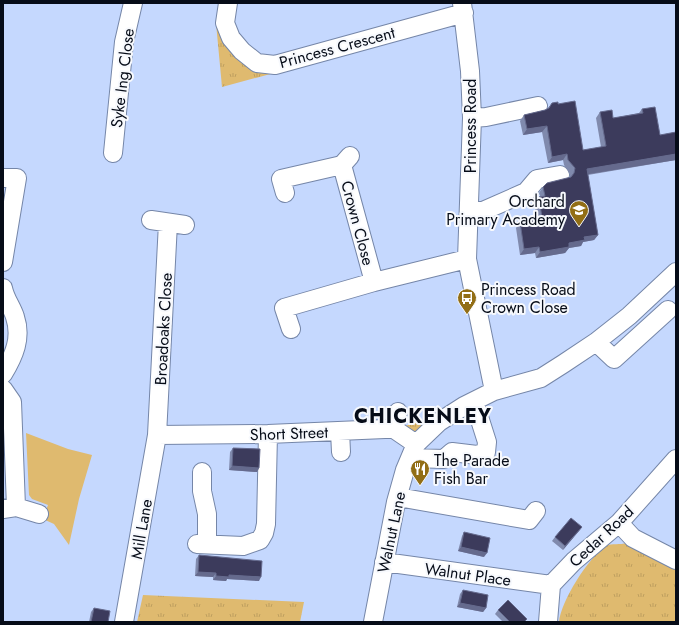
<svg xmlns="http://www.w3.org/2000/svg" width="679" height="625" viewBox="0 0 679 625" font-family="Jost,sans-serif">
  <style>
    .green { fill: #dfba6f }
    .park { fill: url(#park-tufts) }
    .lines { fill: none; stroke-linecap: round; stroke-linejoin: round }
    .minor-casing { stroke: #7586a8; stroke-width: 20 }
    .minor { stroke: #fff; stroke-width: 18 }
    .wall { fill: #808aad }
    .shaded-wall { fill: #656a8d }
    .building { fill: #3c3b5c; stroke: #656a8d }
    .labels { text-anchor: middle; stroke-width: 4; stroke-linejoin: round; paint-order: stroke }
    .street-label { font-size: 16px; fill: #060c18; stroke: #f7f9fd }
    .poi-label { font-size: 16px; fill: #060c18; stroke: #f7f9fd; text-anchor: start }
    .district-label { font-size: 20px; font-weight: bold; letter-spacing: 1px; fill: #060c18; stroke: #f7f9fd }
  </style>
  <defs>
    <pattern id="park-tufts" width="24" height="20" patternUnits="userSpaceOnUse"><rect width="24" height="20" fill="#dfba6f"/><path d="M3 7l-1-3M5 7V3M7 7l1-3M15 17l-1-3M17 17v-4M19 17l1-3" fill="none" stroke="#be9f5f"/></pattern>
  </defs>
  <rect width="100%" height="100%" fill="#c5d8fe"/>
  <!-- green -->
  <path class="green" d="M26 433 68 449 92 455 79 499 69 545 54 524 43 519 48 505 32 499 29 495Z"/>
  <!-- park -->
  <path class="park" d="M216 23H225L274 73 222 87Z
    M454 412 416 444 394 429Z
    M627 543 676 568V622H559C561 601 588 558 606 546 612 543 620 545 627 543Z
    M143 595 304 602 300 622H137Z"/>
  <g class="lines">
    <!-- minor casing -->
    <g class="minor-casing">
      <path id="minor" d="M228 3 225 23 231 38 242 51 257 63 275 65 464 13
        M462 3 470 71 472 118 467 259 494 391
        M472 118 486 117 538 106
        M113 153 124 42 133 3
        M342 165 374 282
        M3 178H17L3 262
        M285 193 281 179 342 165 350 156
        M469 211H483L526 192 537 179 560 175
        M151 220 185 225
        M3 288C5 299 12 307 15 317 22 338 14 356 3 374
        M291 329 284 308 374 282 467 259
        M596 342 614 359 668 310
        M3 389 12 402 16 507 3 509
        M394 429 398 412
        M340 431 341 452
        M157 435 268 434 385 429H394L416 444
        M411 458 444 459 452 452 477 455 486 452 487 442 474 401
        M202 472V491L207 514V544
        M398 497 529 520 536 511
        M16 507 39 514
        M619 523 633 538 676 560
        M197 544 243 546 260 540 264 533 266 524 268 434
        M384 562 551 585
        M124 622 157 435 168 223
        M373 622 396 502 405 470 416 444 439 422 464 406 494 391 541 378 563 364 596 342 629 316 676 272
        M548 622 551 585 574 561 619 523 676 459"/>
    </g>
    <!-- minor -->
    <use href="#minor" class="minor"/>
  </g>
  <!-- wall -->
  <path class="wall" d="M552 103 558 104 583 150 601 147 596 118 600 112 613 118 639 113 642 109 660 135 676 132V160L588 175 598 235 594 240 583 242 581 246 569 248 565 253 536 258 535 253 520 255 516 228 520 222 537 219 534 203 539 197 540 196 539 193 543 187 570 177V174L564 165 563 160 548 163 542 132 523 135 520 121 524 115 545 110 548 108Z
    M233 448 259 468 257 472 229 470 230 452Z
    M582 527 563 550 552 541 555 537Z
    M464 532 484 557 458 551 462 536Z
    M199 555 259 581 227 579 226 581 213 580V577L195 576 196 559Z
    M463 590 486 608 483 612 457 607 460 594Z
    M94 608 108 622H89L91 612Z
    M498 610 525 622H503L495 614Z"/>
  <!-- shaded-wall -->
  <path class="shaded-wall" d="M547 126 542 132 523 135 527 129Z
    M567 154 563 160 548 163 552 157Z
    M676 154V160L583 175 587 169Z
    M598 235 594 240 583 242 581 246 569 248 565 253 536 258 540 252 584 237Z
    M539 247 535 253 520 255 524 249Z
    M232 466 259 468 257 472 229 470Z
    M582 527 579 531 563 550 565 546Z
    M461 547 487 553 484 557 458 551Z
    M198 572 216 573 213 577 195 576Z
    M229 575 261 577 259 581 227 579 226 581 213 580 216 576Z
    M460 603 486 608 483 612 457 607Z"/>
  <!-- building -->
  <path class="building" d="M575 101 583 150 606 146 600 112 612 110 613 118 643 113 642 109 655 107 660 135 676 132V154L587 169 598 235 584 237 585 240 569 243V247L540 252 539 247 524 249 520 222 542 218 539 197 545 196 543 187 547 183 571 177 574 173 575 168 568 160 567 154 552 157 547 126 527 129 524 115 545 110 549 108 552 103 558 102V104Z
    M233 448 260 449 259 468 232 466Z
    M571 518 582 527 565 546 555 537Z
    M464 532 490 538 487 553 461 547Z
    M199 555 262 561 261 577 229 575V577L216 576V573L198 572Z
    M463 590 488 595 486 608 460 603Z
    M508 600 527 619 524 622H510L498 610Z
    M94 608 110 611 108 622H91Z"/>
  <!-- icons -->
  <defs>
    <g id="school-pin" transform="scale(1)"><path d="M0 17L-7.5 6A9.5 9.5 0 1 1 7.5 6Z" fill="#926e15" stroke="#f7f9fd"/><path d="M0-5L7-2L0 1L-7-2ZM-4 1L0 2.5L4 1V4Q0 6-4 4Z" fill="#fff"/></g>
    <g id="bus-pin" transform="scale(1)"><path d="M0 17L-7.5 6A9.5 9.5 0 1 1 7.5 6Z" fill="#926e15" stroke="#f7f9fd"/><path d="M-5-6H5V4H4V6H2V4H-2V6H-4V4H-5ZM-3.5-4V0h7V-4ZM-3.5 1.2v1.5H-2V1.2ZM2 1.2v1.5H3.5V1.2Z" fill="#fff"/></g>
    <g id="restaurant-pin" transform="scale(1)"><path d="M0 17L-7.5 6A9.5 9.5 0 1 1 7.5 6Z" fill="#926e15" stroke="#f7f9fd"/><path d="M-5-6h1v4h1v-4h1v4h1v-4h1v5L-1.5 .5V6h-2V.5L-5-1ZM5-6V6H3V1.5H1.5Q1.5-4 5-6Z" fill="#fff"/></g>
  </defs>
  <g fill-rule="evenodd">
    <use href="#school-pin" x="579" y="210"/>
    <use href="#bus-pin" x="467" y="298"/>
    <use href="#restaurant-pin" x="420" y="469"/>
  </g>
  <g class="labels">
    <!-- street labels -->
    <g class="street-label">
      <text transform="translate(337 47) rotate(-15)" y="6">Princess Crescent</text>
      <text transform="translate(122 78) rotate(-83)" y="6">Syke Ing Close</text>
      <text transform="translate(470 126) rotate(-90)" y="6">Princess Road</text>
      <text transform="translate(358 223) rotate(75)" y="6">Crown Close</text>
      <text transform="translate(163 329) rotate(-87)" y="6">Broadoaks Close</text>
      <text transform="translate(289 433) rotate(-2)" y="6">Short Street</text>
      <text transform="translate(141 529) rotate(-80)" y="6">Mill Lane</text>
      <text transform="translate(391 532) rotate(-78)" y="6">Walnut Lane</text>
      <text transform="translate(601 536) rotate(-43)" y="6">Cedar Road</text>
      <text transform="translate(468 574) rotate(8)" y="6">Walnut Place</text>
    </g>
    <!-- poi labels -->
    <g class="poi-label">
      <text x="565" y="207" text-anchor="end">Orchard<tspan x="565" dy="18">Primary Academy</tspan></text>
      <text x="481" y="295">Princess Road<tspan x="481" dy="18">Crown Close</tspan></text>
      <text x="434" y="466">The Parade<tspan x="434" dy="18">Fish Bar</tspan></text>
    </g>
    <!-- district labels -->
    <g class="district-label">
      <text x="423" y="423">CHICKENLEY</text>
    </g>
  </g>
  <!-- border -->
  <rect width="679" height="625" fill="none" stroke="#060c18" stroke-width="8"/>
</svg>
